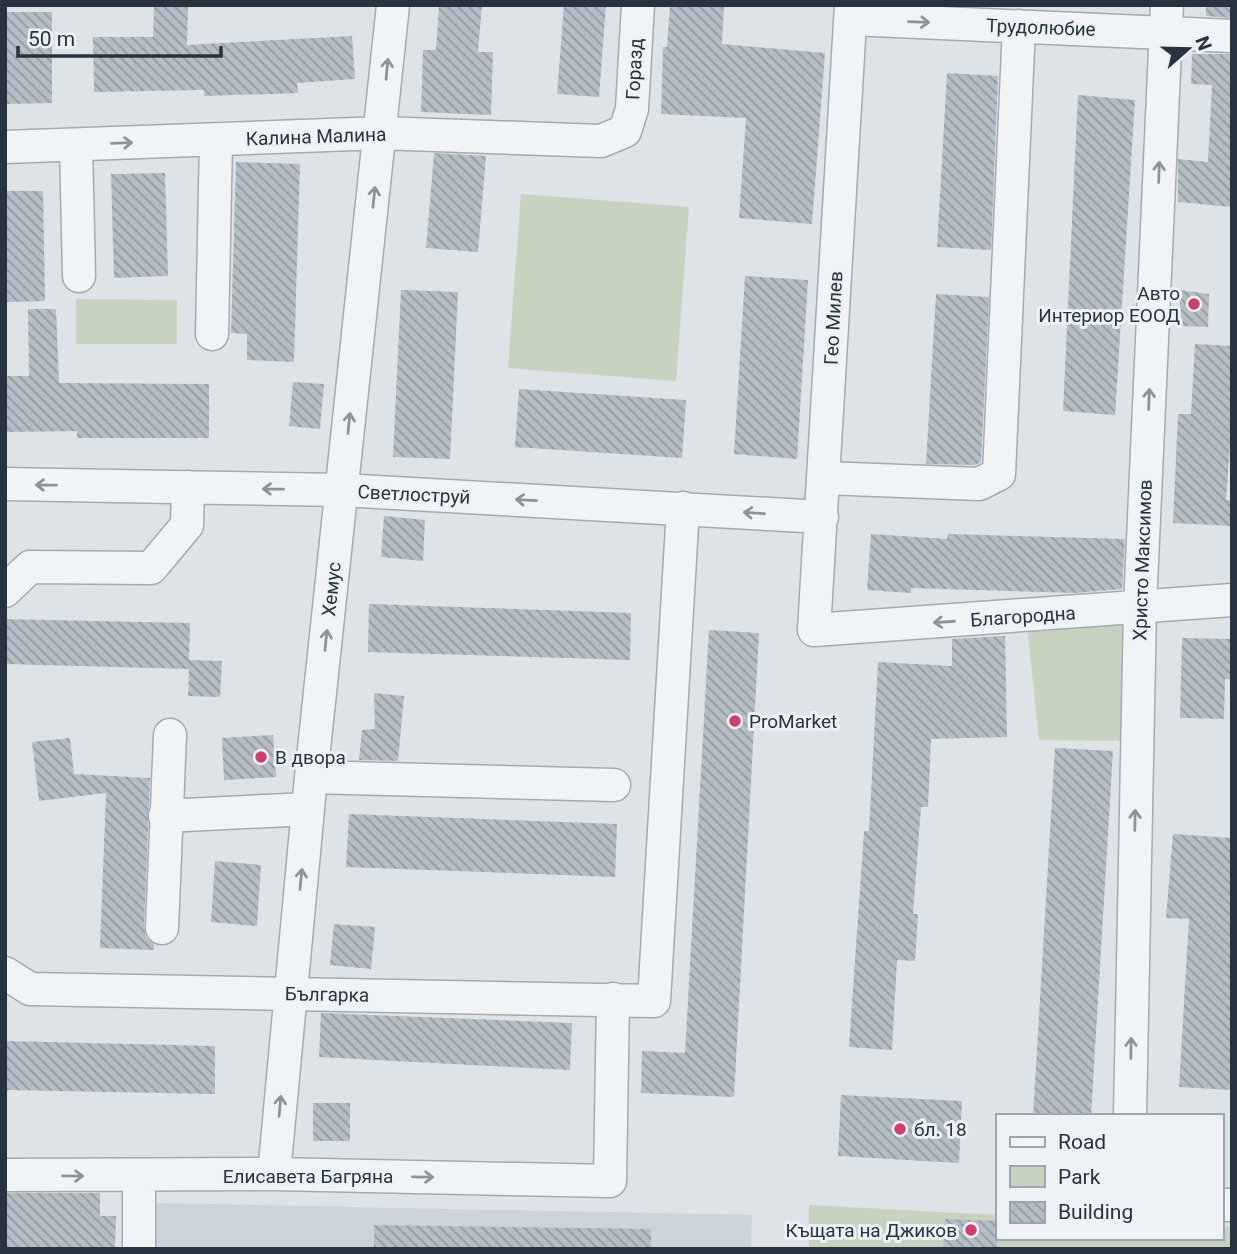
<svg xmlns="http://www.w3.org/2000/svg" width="1237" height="1254" viewBox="0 0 1237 1254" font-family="Roboto,sans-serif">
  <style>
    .built { fill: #ccd3da }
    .park { fill: #c7d2bf }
    .building { fill: url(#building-back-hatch) }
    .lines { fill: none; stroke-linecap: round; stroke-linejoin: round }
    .minor-casing { stroke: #a3abb2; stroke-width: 35 }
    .minor { stroke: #f1f4f6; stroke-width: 32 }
    .oneway { stroke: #8c949a }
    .poi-dot { fill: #d14068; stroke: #eef2f6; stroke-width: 2.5 }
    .labels { text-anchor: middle; stroke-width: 6; stroke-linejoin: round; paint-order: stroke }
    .street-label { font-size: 19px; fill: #27333f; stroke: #eef2f6 }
    .poi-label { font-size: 19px; fill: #27333f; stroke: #eef2f6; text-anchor: start }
  </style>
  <defs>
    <pattern id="building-back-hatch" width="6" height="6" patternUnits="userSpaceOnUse" patternTransform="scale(1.75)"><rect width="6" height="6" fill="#b5bdc5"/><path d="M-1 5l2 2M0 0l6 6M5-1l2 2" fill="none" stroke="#939aa1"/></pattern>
  </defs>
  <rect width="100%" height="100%" fill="#dee3e8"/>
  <!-- built -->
  <path class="built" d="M153 1203 752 1215 751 1249H153Z"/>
  <!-- park -->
  <path class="park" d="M521 194 689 207 676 381 508 368Z
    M76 299 177 300V344H76Z
    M1140 607 1136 741 1039 740 1026 616Z
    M809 1205 997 1215V1238H1221V1226L1232 1227V1249H809Z"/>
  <!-- building -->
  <path class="building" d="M154 5H188L187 45 352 36 355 79 297 83 298 93 204 96V90L94 92 93 37H153Z
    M439 5H482L478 52H493L491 115 421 112 423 50H436Z
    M564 5H606L599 97 557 94Z
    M670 5H724L722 44 825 53 812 224 739 218 746 118 661 114 663 47H667Z
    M1206 5H1232V18L1206 16Z
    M5 12H52V103L5 104Z
    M1192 54H1232V207L1178 202V159L1208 162 1212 85 1191 84Z
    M947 73 998 76 991 250 937 247Z
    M1078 95 1135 100 1115 415 1063 411Z
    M434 153 486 156 478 252 426 248Z
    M236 162 300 164 294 362 247 360V334L231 333Z
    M165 173 168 276 114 278 111 174Z
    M5 191H43L45 301 5 302Z
    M745 276 808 280 797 459 734 454Z
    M401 290 458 292 450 459 393 457Z
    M1180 290 1209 294 1208 327 1179 326Z
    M936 294 989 297 981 462 975 465 926 464Z
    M28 309H56L59 383 209 384V438H77V431L5 432V376H29Z
    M1195 344 1232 346V418L1226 500H1232V526L1173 523 1178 414H1191Z
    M293 382 324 384 320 429 289 426Z
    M519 389 686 400 682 458 515 447Z
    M384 516 425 520 423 561 381 557Z
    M871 534 947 539 948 534 1125 539 1122 589 1075 593 911 588V593L867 590Z
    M369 604 631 613 630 660 368 652Z
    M5 619 190 623 189 660 222 661 220 697 188 696 189 669 5 664Z
    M709 630 759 633 734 1097 641 1093 642 1051 685 1053Z
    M1005 636 1007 737 931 739 928 807H921L913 914H918L915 961 897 960 892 1050 849 1047 864 831H869L878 662 952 666V639Z
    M1182 638 1232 639V680L1225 679 1224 719 1180 718Z
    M374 693 404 696 398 761 359 760 362 730 375 729Z
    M273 735 276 777 224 780 222 738Z
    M70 738 74 774 150 778 144 927 146 937 154 944V950L100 948 106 793 39 801 32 742Z
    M1055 748 1113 751 1091 1116H1033Z
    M349 814 617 824 615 877 346 867Z
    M1173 834 1232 838V1090L1179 1087 1189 919 1166 918Z
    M215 861 261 865 257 926 211 922Z
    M334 924 375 927 371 969 330 965Z
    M321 1013 572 1023 570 1070 319 1057Z
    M5 1041 215 1046V1094L5 1090Z
    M841 1095 962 1101 959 1163 838 1156Z
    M313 1103H350V1141H313Z
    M5 1193H100V1216H116L115 1249H5Z
    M945 1219 997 1221V1249H943Z
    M374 1225 651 1229V1249H374Z"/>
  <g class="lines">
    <!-- minor casing -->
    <g class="minor-casing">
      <path id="minor" d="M851 5 814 630 1232 600
        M851 19 1232 36
        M76 145 79 276
        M5 147 381 133 601 141 625 131 632 109 638 5
        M212 334 216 140
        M824 478 979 484 999 474 1019 26
        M5 484 341 490 822 517
        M5 591 30 567 151 568 187 525 188 487
        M311 777 614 785
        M165 816 308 809
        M162 928 170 735
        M5 973 30 989 654 1001 683 508
        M1130 1116 1140 607 1167 5
        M274 1174 311 777 393 5
        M5 1175 274 1174 610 1181 613 999
        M139 1176V1249
        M1221 1205H1232"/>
    </g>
    <!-- minor -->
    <use href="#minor" class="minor"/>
  </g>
  <!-- one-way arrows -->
  <defs><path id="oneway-shaft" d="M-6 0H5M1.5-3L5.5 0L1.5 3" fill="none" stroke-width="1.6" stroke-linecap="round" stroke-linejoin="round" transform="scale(1.75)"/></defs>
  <g class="oneway">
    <use href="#oneway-shaft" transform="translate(919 22) rotate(2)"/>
    <use href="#oneway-shaft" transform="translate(387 69) rotate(-85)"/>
    <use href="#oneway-shaft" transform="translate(122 143) rotate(-2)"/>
    <use href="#oneway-shaft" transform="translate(1159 172) rotate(-88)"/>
    <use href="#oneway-shaft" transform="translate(374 197) rotate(-84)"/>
    <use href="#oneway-shaft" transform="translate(1149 399) rotate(-88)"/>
    <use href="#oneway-shaft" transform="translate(349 423) rotate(-84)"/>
    <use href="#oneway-shaft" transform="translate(46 485) rotate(-179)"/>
    <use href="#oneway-shaft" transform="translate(273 489) rotate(-179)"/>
    <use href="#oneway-shaft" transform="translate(526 500) rotate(-177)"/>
    <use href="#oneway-shaft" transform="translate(754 513) rotate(-176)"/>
    <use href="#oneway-shaft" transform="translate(944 622) rotate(176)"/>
    <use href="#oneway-shaft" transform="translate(326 640) rotate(-84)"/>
    <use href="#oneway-shaft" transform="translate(1135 820) rotate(-89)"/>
    <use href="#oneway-shaft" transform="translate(301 879) rotate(-84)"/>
    <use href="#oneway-shaft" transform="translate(1131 1048) rotate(-89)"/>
    <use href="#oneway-shaft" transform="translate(280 1106) rotate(-85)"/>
    <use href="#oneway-shaft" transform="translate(73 1176) rotate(1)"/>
    <use href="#oneway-shaft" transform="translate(423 1177) rotate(1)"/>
  </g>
  <!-- markers -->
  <g class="poi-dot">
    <circle cx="1194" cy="304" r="7"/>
    <circle cx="735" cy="721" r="7"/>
    <circle cx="261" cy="757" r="7"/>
    <circle cx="900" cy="1129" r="7"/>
    <circle cx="971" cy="1230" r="7"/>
  </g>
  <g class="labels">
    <!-- street labels -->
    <g class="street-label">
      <text transform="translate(1041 27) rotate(2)" y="7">Трудолюбие</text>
      <text transform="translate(634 69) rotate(-87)" y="7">Горазд</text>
      <text transform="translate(316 136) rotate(-2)" y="7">Калина Малина</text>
      <text transform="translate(833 318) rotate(-87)" y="7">Гео Милев</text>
      <text transform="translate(414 494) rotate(3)" y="7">Светлоструй</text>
      <text transform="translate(1142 560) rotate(-88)" y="7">Христо Максимов</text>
      <text transform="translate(331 589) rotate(-84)" y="7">Хемус</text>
      <text transform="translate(1023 616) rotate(-4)" y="7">Благородна</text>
      <text transform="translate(327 994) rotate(1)" y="7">Българка</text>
      <text x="308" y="1183">Елисавета Багряна</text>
    </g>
    <!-- poi labels -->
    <g class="poi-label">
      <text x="1180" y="300" text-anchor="end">Авто<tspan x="1180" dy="22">Интериор ЕООД</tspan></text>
      <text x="749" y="728">ProMarket</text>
      <text x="275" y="764">В двора</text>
      <text x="914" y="1136">бл. 18</text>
      <text x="957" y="1237" text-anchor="end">Къщата на Джиков</text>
    </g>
  </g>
  <!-- border -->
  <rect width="1237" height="1254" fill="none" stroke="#27333f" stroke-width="14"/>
  <!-- legend -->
  <rect x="996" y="1114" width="228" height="126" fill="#eef2f6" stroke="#9ea6ad" stroke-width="2"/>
  <rect x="1010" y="1137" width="35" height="10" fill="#f1f4f6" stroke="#9ea6ad" stroke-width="2"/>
  <text x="1058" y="1149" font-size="21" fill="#27333f">Road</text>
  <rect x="1010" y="1166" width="35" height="21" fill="#c7d2bf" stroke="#9ea6ad" stroke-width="2"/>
  <text x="1058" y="1184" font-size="21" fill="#27333f">Park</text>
  <rect x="1010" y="1202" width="35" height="21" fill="url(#building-back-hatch)" stroke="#9ea6ad" stroke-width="2"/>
  <text x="1058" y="1219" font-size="21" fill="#27333f">Building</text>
  <!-- north arrow -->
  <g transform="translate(1188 49) rotate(70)" stroke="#eef2f6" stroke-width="5" paint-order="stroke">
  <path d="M0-5L12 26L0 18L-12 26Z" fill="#27333f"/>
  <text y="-10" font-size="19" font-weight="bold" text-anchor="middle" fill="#27333f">N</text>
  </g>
  <!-- scale -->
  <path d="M18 46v10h203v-10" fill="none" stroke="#27333f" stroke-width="3.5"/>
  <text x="28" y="46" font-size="21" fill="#27333f" stroke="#eef2f6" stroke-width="5" paint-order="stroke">50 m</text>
</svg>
